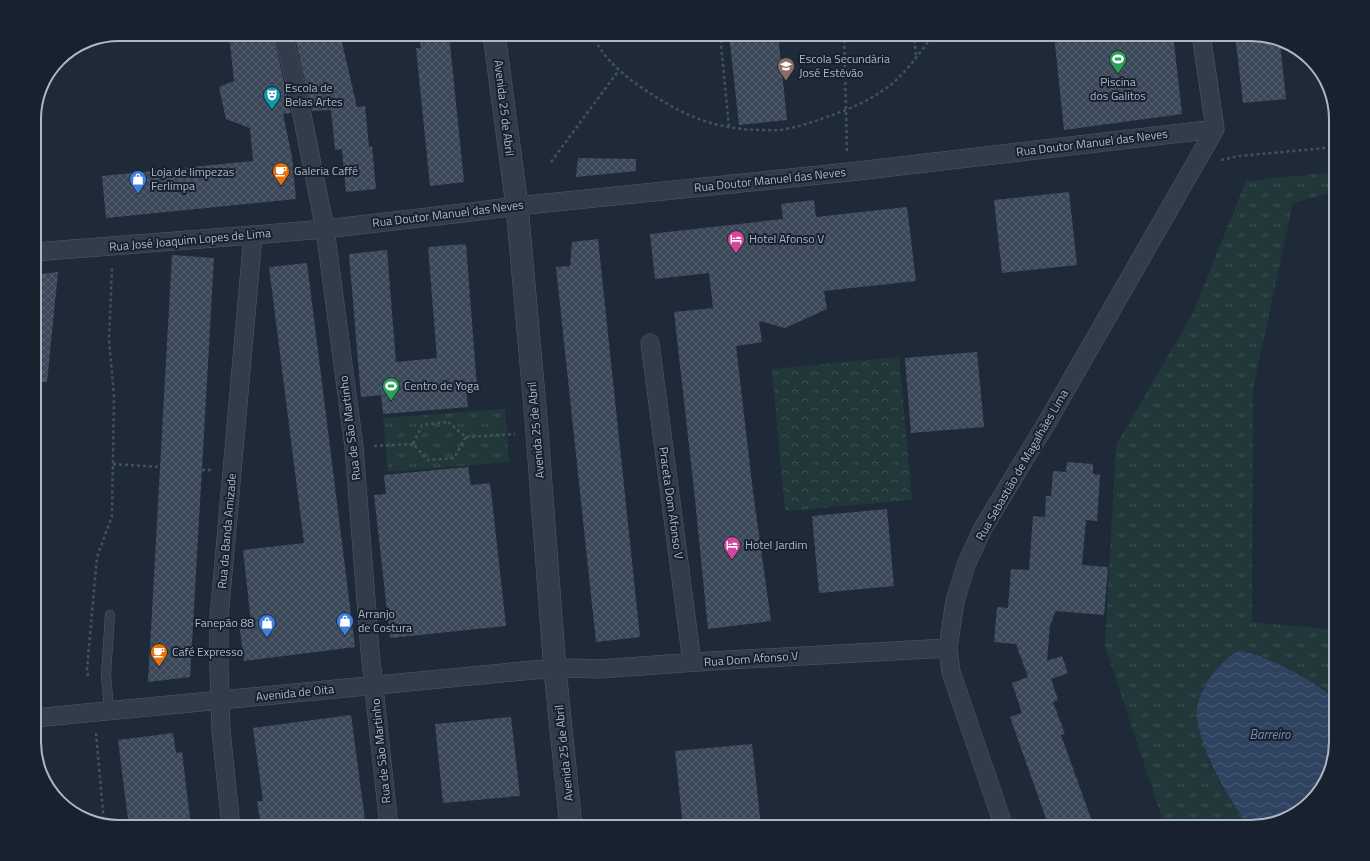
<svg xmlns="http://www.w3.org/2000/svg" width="1370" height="861" viewBox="0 0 1370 861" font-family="'Titillium Web',sans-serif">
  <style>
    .grass { fill: url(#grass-tufts) }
    .forest { fill: url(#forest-crowns) }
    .water { fill: url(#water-waves) }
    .building { fill: url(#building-cross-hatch) }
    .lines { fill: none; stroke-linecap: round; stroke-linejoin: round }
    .service-casing { stroke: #505967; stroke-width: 10 }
    .minor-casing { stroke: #505967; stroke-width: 19 }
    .tertiary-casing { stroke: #505967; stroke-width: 23 }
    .path { stroke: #3f5458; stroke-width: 2.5; stroke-dasharray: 3 3; stroke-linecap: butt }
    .service { stroke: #333c4a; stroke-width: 9 }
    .minor { stroke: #333c4a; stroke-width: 18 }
    .tertiary { stroke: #333c4a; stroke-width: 22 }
    .labels { text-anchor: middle; stroke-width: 4; stroke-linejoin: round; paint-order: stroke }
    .poi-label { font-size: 12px; fill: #adb6c6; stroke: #18212e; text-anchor: start }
    .street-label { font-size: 12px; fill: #adb6c6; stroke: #18212e }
    .water-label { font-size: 13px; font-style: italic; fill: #738cb1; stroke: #18212e }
    .rim { fill: none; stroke: #adb6c6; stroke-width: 2 }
  </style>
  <defs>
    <pattern id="grass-tufts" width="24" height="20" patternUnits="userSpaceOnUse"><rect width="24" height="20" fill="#21373a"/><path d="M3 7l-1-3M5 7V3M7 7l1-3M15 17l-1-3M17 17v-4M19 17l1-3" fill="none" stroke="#3f5255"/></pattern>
    <pattern id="forest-crowns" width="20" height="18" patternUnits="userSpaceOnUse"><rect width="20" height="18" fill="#21373a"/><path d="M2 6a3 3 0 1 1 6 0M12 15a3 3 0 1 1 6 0" fill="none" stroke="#3f5255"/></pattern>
    <pattern id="water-waves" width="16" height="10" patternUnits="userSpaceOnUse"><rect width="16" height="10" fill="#2f4360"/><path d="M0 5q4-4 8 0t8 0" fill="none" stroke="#4a5c75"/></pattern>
    <pattern id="building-cross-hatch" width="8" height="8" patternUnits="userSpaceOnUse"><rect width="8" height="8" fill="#3b4859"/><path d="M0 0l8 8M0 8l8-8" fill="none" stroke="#55606f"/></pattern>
  </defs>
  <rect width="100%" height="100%" fill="#1f2a39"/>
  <!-- grass -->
  <path class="grass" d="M1336 172V191L1293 203 1253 389 1252 622 1336 630V701C1316 679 1274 662 1247 651L1221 664 1206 684 1200 695 1197 710 1198 722 1208 759 1217 778 1249 827H1165L1105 646 1116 445 1193 313 1246 181Z
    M505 409 509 462 388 472 383 418Z"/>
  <!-- forest -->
  <path class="forest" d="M899 357 912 500 785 511 772 369Z"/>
  <!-- water -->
  <path class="water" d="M1239 651C1260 652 1323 684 1336 701V742L1322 789 1293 816 1251 827H1249C1229 797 1209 768 1200 732 1198 725 1196 716 1197 708 1199 695 1205 685 1212 675 1220 665 1227 657 1239 651Z"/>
  <!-- building -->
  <path class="building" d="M229 34H273L291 113 283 114 292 157 296 199 106 218 102 176 253 161 250 128 226 119 219 87 234 81Z
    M294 34H340L357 107 365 106 369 147 372 146 376 189 346 192 342 149 335 150 331 110 312 111Z
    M419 34H449L464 182 430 186 416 48H421Z
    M729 34H778L787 120 739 125Z
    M1054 34H1173L1182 114 1064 130Z
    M1235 34H1251L1280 43 1286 99 1243 103Z
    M578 158 636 159V171L576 177Z
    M1069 192 1077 265 1002 273 994 200Z
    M814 200 816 217 907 207 916 281 824 291 827 309 785 328 759 321 762 342 736 346 753 492 771 621 708 629 695 499 674 312 713 308 709 273 655 279 650 234 783 219 781 204Z
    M598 239 640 637 596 642 556 267 570 266 572 242Z
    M466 244 477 388 466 389 468 407 383 414 381 395 361 397 349 254 387 250 396 362 437 358 428 247Z
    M172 255 214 258 190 677 148 682Z
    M307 263 355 647 244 661 239 623 251 622 243 550 304 543 269 267Z
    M58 272 47 382 34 381V275Z
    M977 352 984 427 911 433 905 358Z
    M1067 462 1093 464V474L1100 475 1097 521 1086 520 1082 565 1108 567 1104 615 1056 611 1050 625 1047 661 1062 656 1068 673 1051 679 1058 700 1053 702 1065 734 1061 735 1094 827H1049L1010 717 1022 713 1012 683 1028 677 1016 644 994 642 997 607 1008 608 1011 569 1029 570 1033 516 1045 517 1046 496H1051L1053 471 1066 472Z
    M468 467 471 485 490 483 506 626 390 638 374 495 386 494 384 475Z
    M887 509 894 586 819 593 812 516Z
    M351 715 366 827H261L257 801H263L253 728Z
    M511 717 520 796 443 803 435 724Z
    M173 733 176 753 182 752 191 827H129L118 740Z
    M752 744 761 827H683L675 751Z"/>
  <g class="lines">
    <!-- service casing -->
    <g class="service-casing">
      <path id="service" d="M109 711 106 674 110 615"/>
    </g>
    <!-- minor casing -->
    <g class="minor-casing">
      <path id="minor" d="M283 34 298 95 325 229 354 447 370 651 389 827
        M1201 34 1215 129
        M34 252 253 235 325 229 471 212 517 206 849 172 1215 129
        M650 343 692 662
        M34 718 533 670 573 668 599 669 711 661 948 648
        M231 827 221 730 219 667V618L253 235
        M1004 827 951 672 948 648 955 601 966 565 983 528 1049 419 1215 129"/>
    </g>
    <!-- tertiary casing -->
    <g class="tertiary-casing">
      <path id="tertiary" d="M494 34 517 206 536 419 555 670 571 827"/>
    </g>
    <!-- path -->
    <path class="path" d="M592 34C604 61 629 80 653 95 690 119 721 130 764 130 771 130 779 131 785 129 803 126 818 120 835 114 855 107 876 97 893 83 909 69 921 51 934 34
      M720 34 729 127
      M844 34 847 151
      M914 34 916 57
      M1221 160 1239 156 1336 147
      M551 162 619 70
      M448 422 466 437 454 458 428 460 413 444 422 425Z
      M466 437 515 434
      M374 446 413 444
      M113 464 160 467
      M202 470H212
      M88 676 87 669 97 557 112 516 114 396 109 340 112 267
      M148 678 190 672
      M96 733 104 823"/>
    <!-- service -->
    <use href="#service" class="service"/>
    <!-- minor -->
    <use href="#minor" class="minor"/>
    <!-- tertiary -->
    <use href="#tertiary" class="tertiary"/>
  </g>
  <!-- icons -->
  <defs>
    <g id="stadium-pin" transform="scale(0.9)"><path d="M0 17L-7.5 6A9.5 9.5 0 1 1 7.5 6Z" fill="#2e9e5b" stroke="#18212e"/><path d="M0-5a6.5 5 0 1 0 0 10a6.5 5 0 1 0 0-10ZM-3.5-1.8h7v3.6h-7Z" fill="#fff"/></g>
    <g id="school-pin" transform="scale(0.9)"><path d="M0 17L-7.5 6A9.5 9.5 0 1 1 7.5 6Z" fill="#8d6e63" stroke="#18212e"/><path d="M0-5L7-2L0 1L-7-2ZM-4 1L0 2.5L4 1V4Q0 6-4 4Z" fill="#fff"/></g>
    <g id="theatre-pin" transform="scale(0.9)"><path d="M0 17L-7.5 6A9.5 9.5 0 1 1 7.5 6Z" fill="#0f9aa8" stroke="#18212e"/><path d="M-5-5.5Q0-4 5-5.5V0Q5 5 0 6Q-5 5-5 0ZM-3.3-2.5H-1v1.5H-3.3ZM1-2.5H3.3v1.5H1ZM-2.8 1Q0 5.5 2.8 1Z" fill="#fff"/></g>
    <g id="cafe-pin" transform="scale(0.9)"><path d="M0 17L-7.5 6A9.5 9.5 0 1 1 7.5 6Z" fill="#e8710a" stroke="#18212e"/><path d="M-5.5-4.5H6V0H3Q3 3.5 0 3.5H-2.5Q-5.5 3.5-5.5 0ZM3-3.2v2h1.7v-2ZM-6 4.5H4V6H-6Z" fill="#fff"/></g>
    <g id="shop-pin" transform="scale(0.9)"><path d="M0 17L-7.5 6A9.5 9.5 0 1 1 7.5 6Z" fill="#3f7fe0" stroke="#18212e"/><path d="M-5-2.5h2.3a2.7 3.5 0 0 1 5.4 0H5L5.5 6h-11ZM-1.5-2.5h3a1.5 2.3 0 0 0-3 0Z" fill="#fff"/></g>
    <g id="hotel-pin" transform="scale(0.9)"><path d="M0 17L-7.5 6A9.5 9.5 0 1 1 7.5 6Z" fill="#d1479c" stroke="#18212e"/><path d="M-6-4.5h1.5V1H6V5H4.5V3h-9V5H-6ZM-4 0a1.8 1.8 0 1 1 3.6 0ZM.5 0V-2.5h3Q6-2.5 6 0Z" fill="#fff"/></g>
  </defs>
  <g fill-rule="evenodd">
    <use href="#stadium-pin" x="1118" y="59"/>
    <use href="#school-pin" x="786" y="66"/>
    <use href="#theatre-pin" x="272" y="95"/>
    <use href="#cafe-pin" x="281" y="171"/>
    <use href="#shop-pin" x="138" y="179"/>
    <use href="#hotel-pin" x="736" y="239"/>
    <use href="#stadium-pin" x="391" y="386"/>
    <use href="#hotel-pin" x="732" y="545"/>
    <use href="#shop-pin" x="345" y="621"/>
    <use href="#shop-pin" x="267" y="623"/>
    <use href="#cafe-pin" x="159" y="652"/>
  </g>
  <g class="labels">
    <!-- poi labels -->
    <g class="poi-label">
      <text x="799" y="63">Escola Secundária<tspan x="799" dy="14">José Estêvão</tspan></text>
      <text x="1118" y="86" text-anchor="middle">Piscina<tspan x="1118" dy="14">dos Galitos</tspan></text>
      <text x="285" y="92">Escola de<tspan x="285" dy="14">Belas Artes</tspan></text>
      <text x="294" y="175">Galeria Caffé</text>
      <text x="151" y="176">Loja de limpezas<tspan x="151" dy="14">Ferlimpa</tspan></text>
      <text x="749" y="243">Hotel Afonso V</text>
      <text x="404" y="390">Centro de Yoga</text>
      <text x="745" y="549">Hotel Jardim</text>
      <text x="358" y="618">Arranjo<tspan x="358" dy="14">de Costura</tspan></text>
      <text x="254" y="627" text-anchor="end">Fanepão 88</text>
      <text x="172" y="656">Café Expresso</text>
    </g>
    <!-- street labels -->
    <g class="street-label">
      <text transform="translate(504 108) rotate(83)" y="4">Avenida 25 de Abril</text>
      <text transform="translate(1092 143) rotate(-7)" y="4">Rua Doutor Manuel das Neves</text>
      <text transform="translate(770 180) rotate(-6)" y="4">Rua Doutor Manuel das Neves</text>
      <text transform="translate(448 214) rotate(-7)" y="4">Rua Doutor Manuel das Neves</text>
      <text transform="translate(190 240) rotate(-5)" y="4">Rua José Joaquim Lopes de Lima</text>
      <text transform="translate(350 428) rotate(-97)" y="4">Rua de São Martinho</text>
      <text transform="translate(536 430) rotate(-95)" y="4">Avenida 25 de Abril</text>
      <text transform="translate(1022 465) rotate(-60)" y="4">Rua Sebastião de Magalhães Lima</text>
      <text transform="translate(671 503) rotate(82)" y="4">Praceta Dom Afonso V</text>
      <text transform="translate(227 531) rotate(-85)" y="4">Rua da Banda Amizade</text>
      <text transform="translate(751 659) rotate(-4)" y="4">Rua Dom Afonso V</text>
      <text transform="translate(295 693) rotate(-6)" y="4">Avenida de Oita</text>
      <text transform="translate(381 751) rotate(-96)" y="4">Rua de São Martinho</text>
      <text transform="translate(564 753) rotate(-96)" y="4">Avenida 25 de Abril</text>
    </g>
    <!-- water labels -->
    <g class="water-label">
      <text x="1270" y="739">Barreiro</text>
    </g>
  </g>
  <!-- crop -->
  <path d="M0 0H1370V861H0ZM119 41H1251A78 78 0 0 1 1329 119V742A78 78 0 0 1 1251 820H119A78 78 0 0 1 41 742V119A78 78 0 0 1 119 41Z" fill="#18212e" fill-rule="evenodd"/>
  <path class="rim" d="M119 41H1251A78 78 0 0 1 1329 119V742A78 78 0 0 1 1251 820H119A78 78 0 0 1 41 742V119A78 78 0 0 1 119 41Z"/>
</svg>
